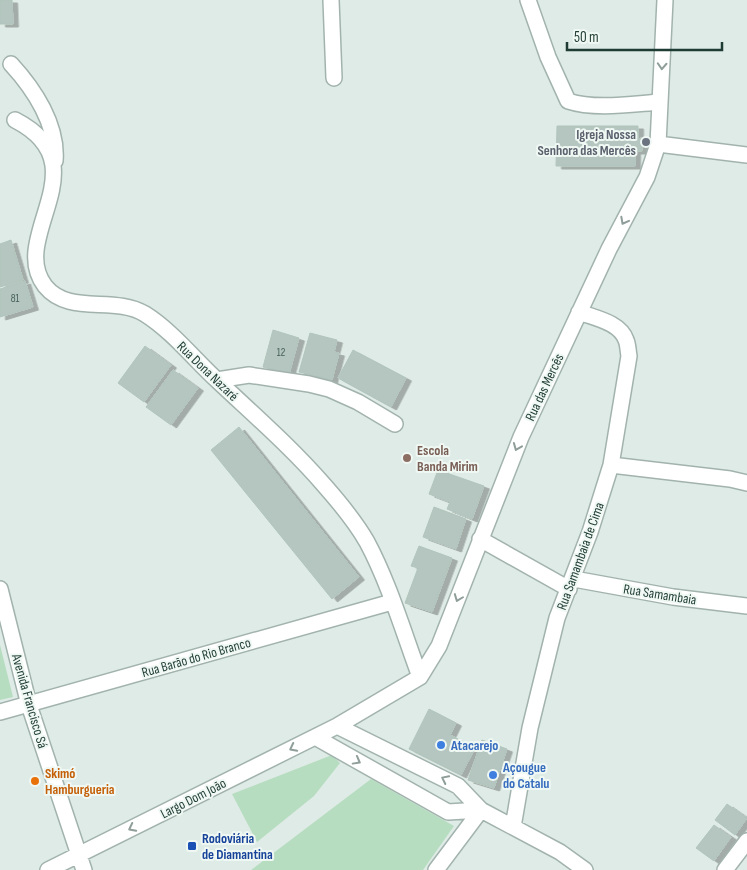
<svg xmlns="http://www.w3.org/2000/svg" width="747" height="870" viewBox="0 0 747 870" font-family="'Sofia Sans Condensed',sans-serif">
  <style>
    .green { fill: #b7ddc1 }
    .building { fill: #b4c6bf; stroke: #b1c5bd; filter: url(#shadow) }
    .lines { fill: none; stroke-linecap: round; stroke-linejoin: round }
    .minor-casing { stroke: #a2b3ad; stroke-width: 18 }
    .minor { stroke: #fff; stroke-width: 15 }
    .oneway { stroke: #8f9e9a }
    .worship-dot { fill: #6b7280; stroke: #f0f8f4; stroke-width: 2 }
    .education-dot { fill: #8d6e63; stroke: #f0f8f4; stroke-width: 2 }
    .shop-dot { fill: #3f7fe0; stroke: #f0f8f4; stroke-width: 2 }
    .food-dot { fill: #e8710a; stroke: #f0f8f4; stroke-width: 2 }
    .transit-dot { fill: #1a4fb4; stroke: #f0f8f4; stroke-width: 2 }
    .labels { text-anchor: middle; stroke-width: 4; stroke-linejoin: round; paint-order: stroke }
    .number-label { font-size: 11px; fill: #445e57 }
    .worship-label { font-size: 14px; font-weight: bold; fill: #5b616d; stroke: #f0f8f4; text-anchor: end }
    .street-label { font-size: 14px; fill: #1f3c34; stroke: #f0f8f4 }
    .education-label { font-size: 14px; font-weight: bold; fill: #785e54; stroke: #f0f8f4; text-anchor: start }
    .shop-label { font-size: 14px; font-weight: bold; fill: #366cbe; stroke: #f0f8f4; text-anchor: start }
    .food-label { font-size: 14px; font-weight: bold; fill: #c56008; stroke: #f0f8f4; text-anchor: start }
    .transit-label { font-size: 14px; font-weight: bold; fill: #164399; stroke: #f0f8f4; text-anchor: start }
  </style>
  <defs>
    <filter id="shadow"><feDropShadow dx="5.5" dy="3" stdDeviation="0" flood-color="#0004"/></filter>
  </defs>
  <rect width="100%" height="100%" fill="#dfebe6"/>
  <!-- green -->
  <path class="green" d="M0 645 13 697 0 700Z
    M332 755 340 763 314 796 257 842 232 794Z
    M371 779 454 826 423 870H251Z"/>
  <!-- building -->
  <path class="building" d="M0 0H12L13 24H0Z
    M557 126H638V139L642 138V151H635V166H556Z
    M11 240 23 280 0 287V244Z
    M25 281 33 307 0 317V289Z
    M273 330 299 338 289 374 263 367Z
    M310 333 337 340 334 352 339 353 332 380 299 372Z
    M145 346 171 365 144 402 118 383Z
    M353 350 406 378 391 407 338 378Z
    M173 370 198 388 171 425 146 407Z
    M239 427 359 577 332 599 211 450Z
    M438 470 484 486 472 519 447 509 450 502 429 494Z
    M434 507 466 519 456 549 423 537Z
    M419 546 452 558 432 612 405 603 418 568 411 566Z
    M429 709 456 723 450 735 475 748 461 775 409 749Z
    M482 740 507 749 494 788 468 780Z
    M727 804 747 818 735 835 715 820Z
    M714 825 731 837 714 861 696 848Z"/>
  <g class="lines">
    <!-- minor casing -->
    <g class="minor-casing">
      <path id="minor" d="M331 0 334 78
        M528 0 548 57 568 101C595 110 632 104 660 102
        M11 64C34 89 58 125 55 161
        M15 120C103 165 7 237 45 286 69 316 114 295 145 314 172 331 194 359 218 381 254 415 291 447 324 485 339 502 355 521 367 542 389 583 404 634 420 677
        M658 144 747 155
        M217 380 249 375 309 384 329 389 358 402 395 424
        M611 465 730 479 747 483
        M480 539 569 589
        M574 579 673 597 747 606
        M0 589 29 705 84 870
        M0 712 392 602
        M337 726 458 786 481 810 560 852 585 870
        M315 737 448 812 481 810
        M513 827 530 728 557 618 590 532 611 465 629 356C628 351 628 344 626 340 620 322 594 318 579 312
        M48 870 337 726 420 677 439 646 521 437 609 249 647 177 658 144 665 0
        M436 870 481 810
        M725 870 747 841"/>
    </g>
    <!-- minor -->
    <use href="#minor" class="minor"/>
  </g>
  <!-- one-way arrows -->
  <defs><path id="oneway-chevron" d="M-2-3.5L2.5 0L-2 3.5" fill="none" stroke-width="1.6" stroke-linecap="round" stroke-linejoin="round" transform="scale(1.25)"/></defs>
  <g class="oneway">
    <use href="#oneway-chevron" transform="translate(662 66) rotate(93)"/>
    <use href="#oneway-chevron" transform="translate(624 221) rotate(118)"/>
    <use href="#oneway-chevron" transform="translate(517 447) rotate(112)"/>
    <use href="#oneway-chevron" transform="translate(458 598) rotate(111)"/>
    <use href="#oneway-chevron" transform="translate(293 748) rotate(153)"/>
    <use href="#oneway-chevron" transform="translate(357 761) rotate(29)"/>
    <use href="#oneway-chevron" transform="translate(445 779) rotate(-154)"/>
    <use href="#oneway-chevron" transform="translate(132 828) rotate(153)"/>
  </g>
  <!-- markers -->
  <circle class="worship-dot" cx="646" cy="142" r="5"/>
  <circle class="education-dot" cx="407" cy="458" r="5"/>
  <g class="shop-dot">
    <circle cx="441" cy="745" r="5"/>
    <circle cx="493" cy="775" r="5"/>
  </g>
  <circle class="food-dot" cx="35" cy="781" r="5"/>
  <rect class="transit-dot" x="187" y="841" width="10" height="10" rx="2.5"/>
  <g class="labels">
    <!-- number labels -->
    <g class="number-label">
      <text x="15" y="302">81</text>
      <text x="281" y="356">12</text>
    </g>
    <!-- worship labels -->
    <g class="worship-label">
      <text x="636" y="139">Igreja Nossa<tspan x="636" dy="16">Senhora das Mercês</tspan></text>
    </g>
    <!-- street labels -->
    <g class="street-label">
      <text transform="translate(208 371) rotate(44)" y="5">Rua Dona Nazaré</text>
      <text transform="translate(544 387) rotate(-65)" y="5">Rua das Mercês</text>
      <text transform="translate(580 556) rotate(-70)" y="5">Rua Samambaia de Cima</text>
      <text transform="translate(660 594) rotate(9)" y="5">Rua Samambaia</text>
      <text transform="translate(196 657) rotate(-16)" y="5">Rua Barão do Rio Branco</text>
      <text transform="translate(30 701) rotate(74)" y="5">Avenida Francisco Sá</text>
      <text transform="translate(193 798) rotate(-27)" y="5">Largo Dom João</text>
    </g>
    <!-- education labels -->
    <g class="education-label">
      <text x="417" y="455">Escola<tspan x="417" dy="16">Banda Mirim</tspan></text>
    </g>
    <!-- shop labels -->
    <g class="shop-label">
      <text x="451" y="750">Atacarejo</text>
      <text x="503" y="772">Açougue<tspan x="503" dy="16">do Catalu</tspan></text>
    </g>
    <!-- food labels -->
    <g class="food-label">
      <text x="45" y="778">Skimó<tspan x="45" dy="16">Hamburgueria</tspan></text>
    </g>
    <!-- transit labels -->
    <g class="transit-label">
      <text x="202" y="843">Rodoviária<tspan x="202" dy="16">de Diamantina</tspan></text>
    </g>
  </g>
  <!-- scale -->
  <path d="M567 42v8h155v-8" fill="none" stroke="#1f3c34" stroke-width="2.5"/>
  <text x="574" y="42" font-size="15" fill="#1f3c34" stroke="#f0f8f4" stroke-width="4" paint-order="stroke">50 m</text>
</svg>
